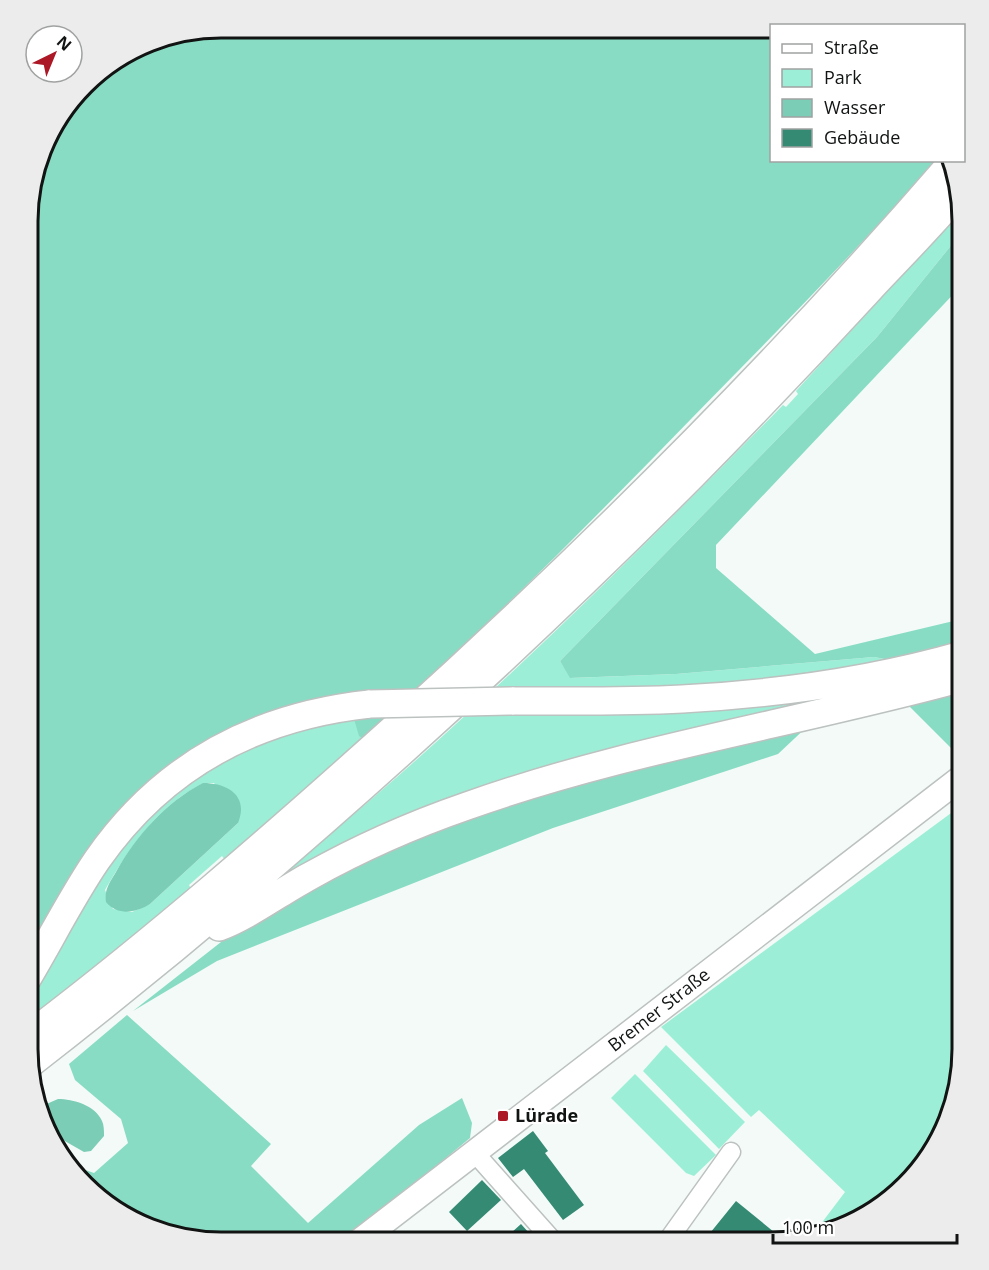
<svg xmlns="http://www.w3.org/2000/svg" width="989" height="1270" viewBox="0 0 989 1270" font-family="'Open Sans',sans-serif">
  <style>
    .green { fill: #9cefd6; fill-rule: evenodd }
    .forest { fill: #89dcc4 }
    .water { fill: #7bcdb6 }
    .building { fill: #358a74 }
    .lines { fill: none; stroke-linecap: round; stroke-linejoin: round }
    .minor-casing { stroke: #bcc2c0; stroke-width: 21 }
    .major-casing { stroke: #bcc2c0; stroke-width: 27 }
    .highway-casing { stroke: #bcc2c0; stroke-width: 30 }
    .minor { stroke: #fff; stroke-width: 18 }
    .major { stroke: #fff; stroke-width: 24 }
    .highway { stroke: #fff; stroke-width: 27 }
    .highway-bridge-casing { stroke: #bcc2c0; stroke-width: 30; stroke-linecap: butt }
    .highway-bridge { stroke: #fff; stroke-width: 27 }
    .poi-dot { fill: #ac1826; stroke: #fff; stroke-width: 2 }
    .labels { text-anchor: middle; stroke-width: 4.5; stroke-linejoin: round; paint-order: stroke }
    .street-label { font-size: 18px; fill: #111413; stroke: #fff }
    .poi-label { font-size: 18px; font-weight: bold; fill: #111413; stroke: #fff; text-anchor: start }
    .rim { fill: none; stroke: #111413; stroke-width: 3 }
  </style>
  <rect width="100%" height="100%" fill="#f3faf7"/>
  <!-- green -->
  <path class="green" d="M960 212 962 232 877 337 560 661 571 678 676 674 874 657 895 661 871 683 269 886C311 849 355 814 397 777 531 659 658 532 783 405L786 407 798 394 796 391Z
    M354 719 364 739 225 860 222 856 189 885 191 889 27 1022V1001L83 896 158 801 270 734ZM204 783H214L238 823 150 904 132 912 113 909 105 890C130 847 158 805 204 783Z
    M962 805V1062L930 1157 865 1217 814 1233 845 1192 759 1110 751 1117 661 1027Z
    M666 1045 745 1122 719 1149 643 1071Z
    M635 1074 716 1155 694 1176 686 1173 611 1098Z"/>
  <!-- forest -->
  <path class="forest" d="M220 27 771 29 772 160 935 161C858 250 774 334 692 418 585 528 478 636 364 739L359 736 354 719 377 694 191 756 27 970 29 195 53 124 93 75 158 37Z
    M962 232V285L716 545V568L815 654 962 619V645L895 661 874 657 676 674 570 678 560 661 877 337Z
    M962 685V759L904 701Z
    M811 723 778 754 553 828 217 961 133 1011 230 935 382 850 532 792Z
    M127 1015 271 1144 251 1166 308 1223 419 1125 462 1098 472 1123 470 1138 343 1243H207L113 1211 71 1165 94 1173 128 1143 121 1119 75 1080 69 1064Z"/>
  <!-- water -->
  <path class="water" d="M203 783C228 783 249 796 238 823L150 904C135 913 118 916 106 902 104 890 110 882 116 872 136 836 166 802 203 783Z
    M58 1099C73 1099 95 1105 102 1121 104 1125 104 1131 104 1136L91 1151 84 1152 49 1132 42 1106Z"/>
  <!-- building -->
  <path class="building" d="M533 1131 548 1151 545 1153 584 1205 563 1220 524 1169 513 1177 498 1158Z
    M482 1180 501 1200 467 1231 449 1212Z
    M736 1201 785 1241 702 1243Z
    M521 1224 538 1243H520L511 1233Z"/>
  <g class="lines">
    <!-- minor casing -->
    <g class="minor-casing">
      <path id="minor" d="M474 1152 555 1243
        M666 1243 731 1152"/>
    </g>
    <!-- major casing -->
    <g class="major-casing">
      <path id="major" d="M357 1243 962 777"/>
    </g>
    <!-- highway casing -->
    <g class="highway-casing">
      <path id="highway" d="M512 701C568 701 625 702 682 699 776 694 871 681 962 655
        M219 927C247 917 282 891 310 876 360 848 412 825 467 806 627 749 798 723 962 678
        M27 979C51 939 71 898 97 860 163 765 257 716 370 704
        M27 1037C154 941 274 836 393 729 588 553 776 366 948 167
        M31 1063C264 882 484 684 693 475 753 414 811 353 869 290 898 259 928 229 956 196"/>
    </g>
    <!-- minor -->
    <use href="#minor" class="minor"/>
    <!-- major -->
    <use href="#major" class="major"/>
    <!-- highway -->
    <use href="#highway" class="highway"/>
    <!-- highway-bridge casing -->
    <g class="highway-bridge-casing">
      <path id="highway-bridge" d="M370 704 512 701"/>
    </g>
    <!-- highway-bridge -->
    <use href="#highway-bridge" class="highway-bridge"/>
  </g>
  <!-- markers -->
  <rect class="poi-dot" x="497" y="1110" width="12" height="12" rx="3"/>
  <g class="labels">
    <!-- street labels -->
    <g class="street-label">
      <text transform="translate(659 1010) rotate(-38)" y="6">Bremer Straße</text>
    </g>
    <!-- poi labels -->
    <g class="poi-label">
      <text x="515" y="1122">Lürade</text>
    </g>
  </g>
  <!-- crop -->
  <path d="M0 0H989V1270H0ZM221 38H769A183 183 0 0 1 952 221V1049A183 183 0 0 1 769 1232H221A183 183 0 0 1 38 1049V221A183 183 0 0 1 221 38Z" fill="#ececec" fill-rule="evenodd"/>
  <path class="rim" d="M221 38H769A183 183 0 0 1 952 221V1049A183 183 0 0 1 769 1232H221A183 183 0 0 1 38 1049V221A183 183 0 0 1 221 38Z"/>
  <!-- legend -->
  <rect x="770" y="24" width="195" height="138" fill="#ffffff" stroke="#a0a1a1" stroke-width="1.5"/>
  <rect x="782" y="44" width="30" height="9" fill="#ffffff" stroke="#a0a1a1" stroke-width="1.5"/>
  <text x="824" y="54" font-size="18" fill="#111413">Straße</text>
  <rect x="782" y="69" width="30" height="18" fill="#9cefd6" stroke="#a0a1a1" stroke-width="1.5"/>
  <text x="824" y="84" font-size="18" fill="#111413">Park</text>
  <rect x="782" y="99" width="30" height="18" fill="#7bcdb6" stroke="#a0a1a1" stroke-width="1.5"/>
  <text x="824" y="114" font-size="18" fill="#111413">Wasser</text>
  <rect x="782" y="129" width="30" height="18" fill="#358a74" stroke="#a0a1a1" stroke-width="1.5"/>
  <text x="824" y="144" font-size="18" fill="#111413">Gebäude</text>
  <!-- north arrow -->
  <g transform="translate(54 54) rotate(43)"><circle r="28" fill="#ffffff" stroke="#a0a1a1" stroke-width="1.5"/>
  <path d="M0-4.5L10 22L0 15L-10 22Z" fill="#ac1826"/>
  <text y="-9" font-size="16" font-weight="bold" text-anchor="middle" fill="#111413">N</text>
  </g>
  <!-- scale -->
  <path d="M773 1234v9h184v-9" fill="none" stroke="#111413" stroke-width="3"/>
  <text x="782" y="1234" font-size="18" fill="#111413" stroke="#ffffff" stroke-width="4.5" paint-order="stroke">100 m</text>
</svg>
